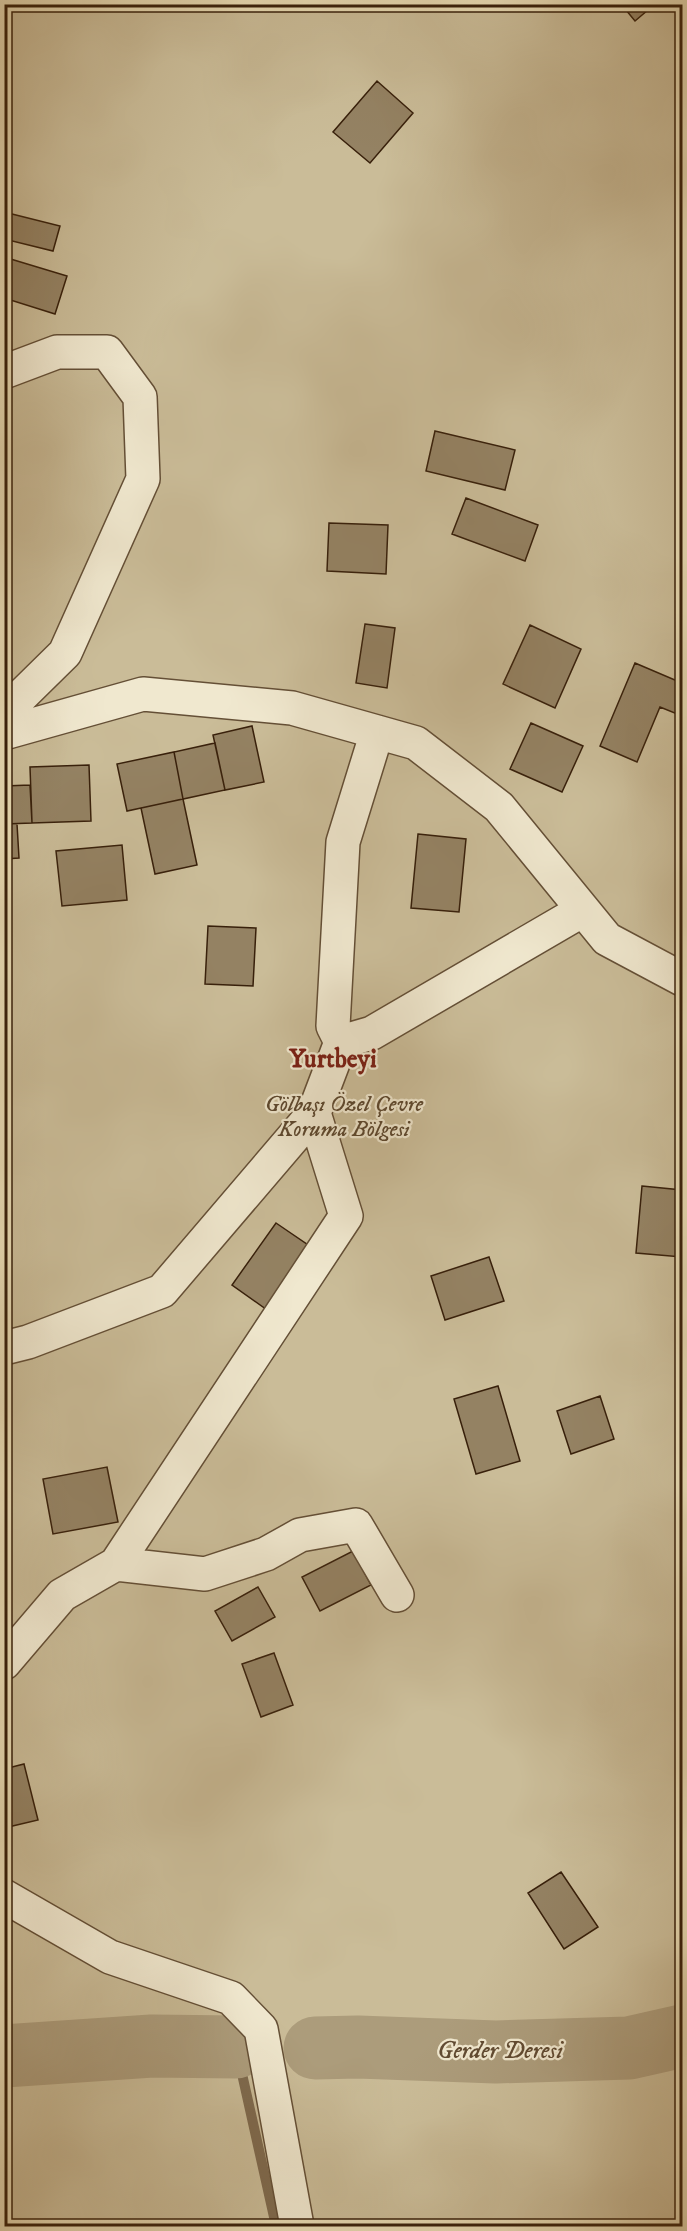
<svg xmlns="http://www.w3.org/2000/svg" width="687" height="2231" viewBox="0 0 687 2231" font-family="'IM FELL DW Pica',serif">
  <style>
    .green { fill: #cabc98; stroke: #816e52; stroke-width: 1.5 }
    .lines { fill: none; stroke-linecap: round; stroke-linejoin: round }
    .stream { stroke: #7e6a4e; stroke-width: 10 }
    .river { stroke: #ac9c7b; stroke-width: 63 }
    .building { fill: #948263; stroke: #38200b; stroke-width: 1.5 }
    .street-casing { stroke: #644f36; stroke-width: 36 }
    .street { stroke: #f0e8cf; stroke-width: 33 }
    .labels { text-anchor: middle; stroke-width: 4.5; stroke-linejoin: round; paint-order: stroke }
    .park-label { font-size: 22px; font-style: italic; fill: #5c472e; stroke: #f0e8cf }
    .water-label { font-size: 24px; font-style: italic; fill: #614b32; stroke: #f0e8cf }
    .quarter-label { font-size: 26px; font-weight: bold; fill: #7a1f14; stroke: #f0e8cf }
  </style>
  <rect width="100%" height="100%" fill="#e8dcb5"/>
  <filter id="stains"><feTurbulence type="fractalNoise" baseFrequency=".00333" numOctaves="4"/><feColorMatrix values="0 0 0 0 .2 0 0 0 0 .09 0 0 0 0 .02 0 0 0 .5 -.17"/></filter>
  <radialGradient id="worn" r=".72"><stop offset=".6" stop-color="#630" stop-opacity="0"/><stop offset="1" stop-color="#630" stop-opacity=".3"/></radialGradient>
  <!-- green -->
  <path class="green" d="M5 5H682V2226H5Z"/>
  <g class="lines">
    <!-- stream -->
    <path class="stream" d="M236 2047 276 2226"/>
    <!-- river -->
    <path class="river" d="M315 2048 358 2047 496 2052 629 2048 682 2036
      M4 2056 152 2046 236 2047"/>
  </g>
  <!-- building -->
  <path class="building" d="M621 4H655L635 21Z
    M377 81 413 113 370 163 333 132Z
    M4 212 60 226 53 251 4 239Z
    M4 257 67 276 55 314 4 298Z
    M435 431 515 450 505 490 426 471Z
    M466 498 538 525 525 561 452 534Z
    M329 523 388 525 386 574 327 571Z
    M365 624 395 628 387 688 356 683Z
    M530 625 581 649 555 708 503 684Z
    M635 663 682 683V716L660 707 637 762 600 746Z
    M531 723 583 746 562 792 510 769Z
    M252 726 264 782 225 790 213 735Z
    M215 743 225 790 183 799 174 752Z
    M174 752 183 799 127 811 117 764Z
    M89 765 91 821 32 823 30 767Z
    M30 785 32 823 4 824V786Z
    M183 799 197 865 155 874 141 808Z
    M4 824H17L19 858 4 859Z
    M418 834 466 839 459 912 411 908Z
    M122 845 127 900 62 906 56 851Z
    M208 926 256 928 253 986 205 984Z
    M642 1186 682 1190V1257L636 1253Z
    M276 1223 314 1249 270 1312 232 1285Z
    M489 1257 504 1301 445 1320 431 1276Z
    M498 1386 520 1461 476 1474 454 1399Z
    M600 1396 614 1439 571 1454 557 1411Z
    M107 1467 118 1522 53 1534 43 1479Z
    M353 1551 371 1585 320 1611 302 1577Z
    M258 1587 275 1617 232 1641 215 1611Z
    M274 1653 293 1705 261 1717 242 1664Z
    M24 1764 38 1820 4 1828V1769Z
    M561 1872 598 1927 564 1949 528 1893Z"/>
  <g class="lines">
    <!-- street casing -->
    <g class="street-casing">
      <path id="street" d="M4 372 57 352H107L140 397 143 479 65 653 4 713
        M4 733 143 694 292 708 416 743 499 807 607 939 682 979
        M341 1042 372 1033 583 910
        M4 1348 28 1342 162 1291 314 1113 341 1042 333 1026 343 842 377 732
        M116 1564 205 1574 266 1554 300 1535 356 1525 397 1595
        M4 1663 62 1595 116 1564 346 1216 314 1113
        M4 1896 110 1957 231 1998 261 2029 297 2226"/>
    </g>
    <!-- street -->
    <use href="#street" class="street"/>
  </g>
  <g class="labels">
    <!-- park labels -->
    <g class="park-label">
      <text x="344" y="1111">Gölbaşı Özel Çevre<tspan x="344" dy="25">Koruma Bölgesi</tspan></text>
    </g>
    <!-- water labels -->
    <g class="water-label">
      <text x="500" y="2058">Gerder Deresi</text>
    </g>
    <!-- quarter labels -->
    <g class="quarter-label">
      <text x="333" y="1067">Yurtbeyi</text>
    </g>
  </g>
  <!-- margin -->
  <rect width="687" height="2231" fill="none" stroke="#e8dcb5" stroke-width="24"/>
  <rect x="6" y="6" width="675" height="2219" fill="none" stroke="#38200b" stroke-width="3"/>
  <rect x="12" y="12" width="663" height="2207" fill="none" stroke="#38200b" stroke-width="1.5"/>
  <rect width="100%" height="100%" filter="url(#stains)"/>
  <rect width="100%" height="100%" fill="url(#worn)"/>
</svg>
